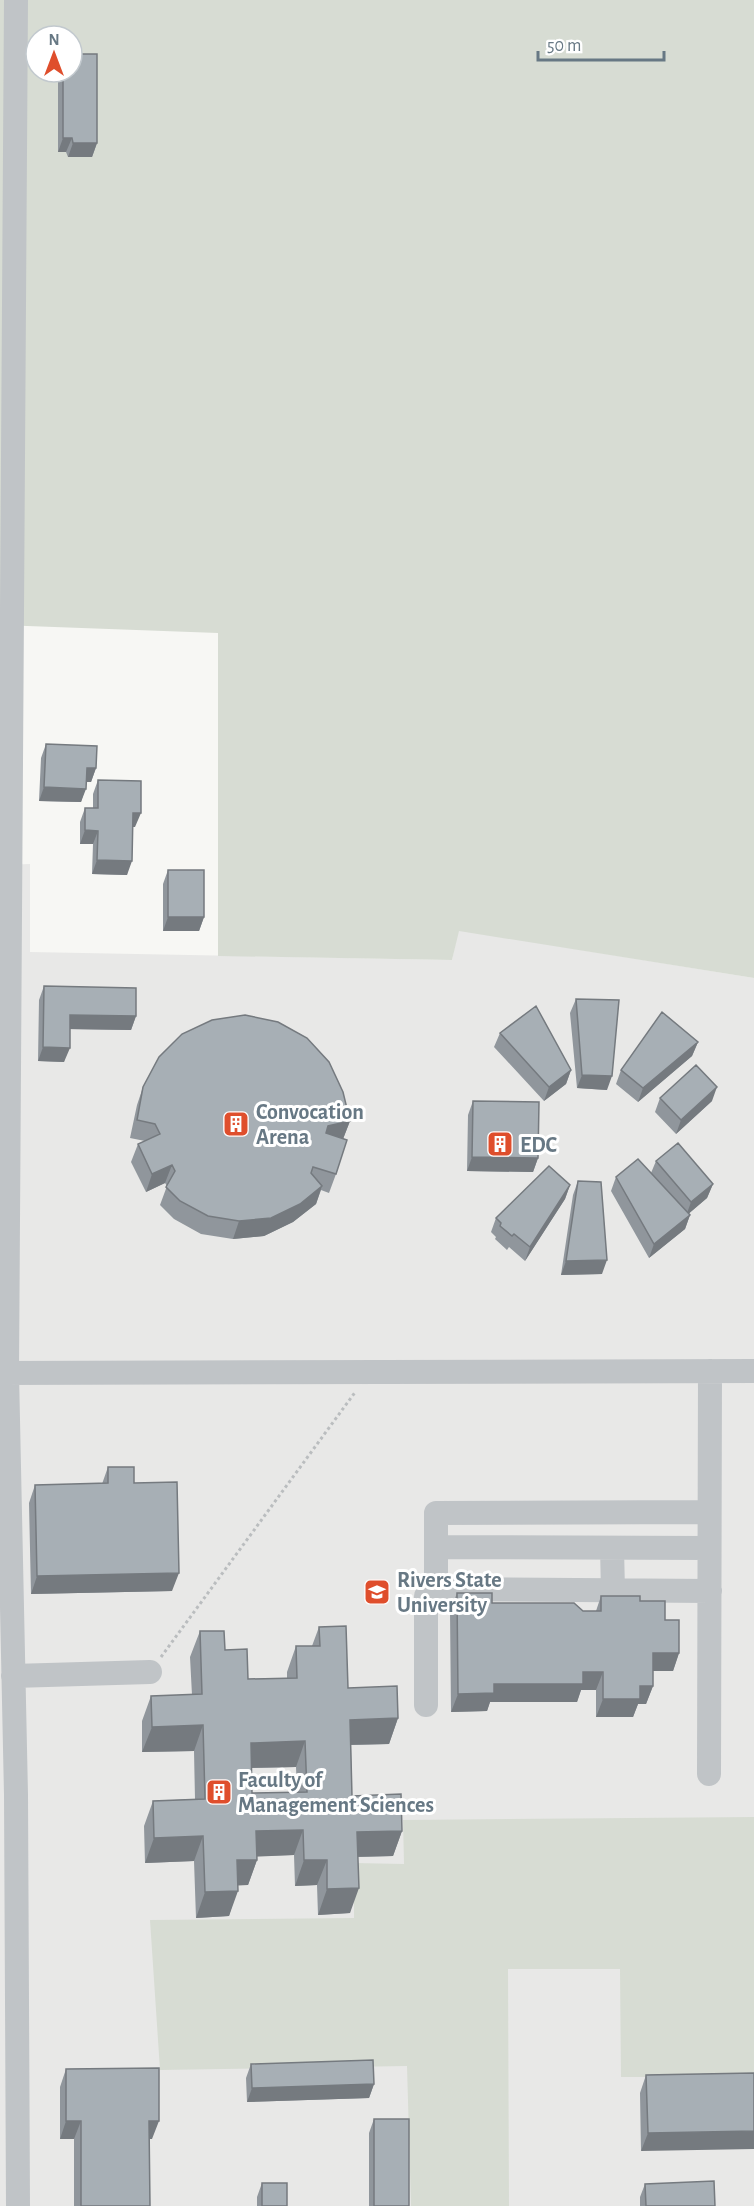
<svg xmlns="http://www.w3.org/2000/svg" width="754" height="2206" viewBox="0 0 754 2206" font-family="'Alegreya Sans',sans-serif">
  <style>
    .built { fill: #e8e8e7 }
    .green { fill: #d7dcd3; fill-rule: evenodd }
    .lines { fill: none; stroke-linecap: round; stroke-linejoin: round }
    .path { stroke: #babdbf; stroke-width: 3; stroke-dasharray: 3 3; stroke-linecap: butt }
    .minor { stroke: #c0c4c7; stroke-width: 24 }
    .wall { fill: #90969c; fill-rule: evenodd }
    .shaded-wall { fill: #757a7f }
    .building { fill: #a7afb5; stroke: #757a7f; stroke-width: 1.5; fill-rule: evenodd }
    .labels { text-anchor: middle; stroke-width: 6; stroke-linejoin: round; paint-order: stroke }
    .poi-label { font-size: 22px; font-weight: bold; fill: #677884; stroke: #fff; text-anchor: start }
  </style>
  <rect width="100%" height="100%" fill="#f7f7f4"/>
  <!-- built -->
  <path class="built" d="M30 864V952L452 960 458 930 754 978V2206H0V865Z"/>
  <!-- green -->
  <path class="green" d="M0 0H754V978L459 931 452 960 218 956V633L0 625ZM36 36H72V72H36Z
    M754 1817V2077H621L620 1969H508L509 2206H411L407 2066 160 2070 150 1920 354 1918V1863L404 1864 403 1820Z"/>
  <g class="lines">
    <!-- path -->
    <path class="path" d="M161 1657 356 1391"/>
    <!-- minor -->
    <path class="minor" d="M16 0 7 1373 16 1795 18 2206
      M0 1373 754 1371
      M436 1547 709 1548
      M612 1548 613 1591
      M436 1589V1513L709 1512
      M13 1676 150 1672
      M426 1705V1596L429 1592 436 1589 710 1591
      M709 1774 710 1371"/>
  </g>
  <!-- wall -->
  <path class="wall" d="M73 54 97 143 92 157H68L66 152H58V73L59 72H72Z
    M46 744 96 768 91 782H87L81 802 39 801 41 758Z
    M98 780 135 827H133L127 875 92 874 93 844H80V822L85 808H93V794Z
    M168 870 204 917 199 931H163V884Z
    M44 986 136 1016 131 1030 70 1029 64 1062 38 1061 39 1000Z
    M576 999 607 1090 577 1088 570 1013Z
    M500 1033 571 1070 566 1084 544 1101 494 1047Z
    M698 1042 692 1056 638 1102 616 1084 621 1070Z
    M143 1087 350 1121 343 1139 336 1174 329 1193 321 1190 316 1204 293 1222 264 1236 233 1239 201 1234 174 1219 160 1205 167 1186 165 1183 146 1192 131 1162 138 1144 145 1141 130 1138 137 1105Z
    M660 1098 712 1101 676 1134 655 1112Z
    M473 1101 538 1158 533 1172 467 1171 468 1115Z
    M656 1161 713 1184 707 1198 688 1214 690 1215 685 1229 649 1258 611 1191 616 1177 651 1173Z
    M578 1181 602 1274 561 1275 573 1195Z
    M570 1185 565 1199 525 1261 509 1247 507 1250 495 1239 496 1237 491 1232 496 1218Z
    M108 1467 134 1483 172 1591 31 1594 29 1503 35 1485 102 1484Z
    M457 1593 492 1603 583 1611H596L601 1596 640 1601 665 1620 679 1653 673 1671H653V1686L646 1704H638L633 1717H596V1690H581L577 1702H490L487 1711 451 1712 450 1611Z
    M319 1627 348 1688 398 1718 389 1744 351 1745 352 1796 402 1831 393 1856 358 1857 350 1913 318 1915 317 1885 295 1886 294 1855 257 1856V1860L248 1885H238L229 1916 196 1918 194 1861 145 1863 144 1826 153 1801 195 1799 194 1751 142 1752V1721L151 1696 192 1695 190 1657 200 1631 225 1650 248 1679 287 1678V1672L296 1646H312ZM296 1767 297 1792 252 1793 251 1768Z
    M251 2064 374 2084 369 2098 247 2102 246 2078Z
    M66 2069 152 2139H149L150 2206H74V2139H60V2087Z
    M754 2073 641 2151 640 2093 646 2075Z
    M374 2119 409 2206H369V2133Z
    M262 2183 287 2206H257V2197Z
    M645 2184 715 2206H640V2197Z"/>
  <!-- shaded-wall -->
  <path class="shaded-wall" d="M63 138H72L66 152H58Z
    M73 143H97L92 157H68Z
    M87 768H96L91 782H82Z
    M44 787 86 789 81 802 39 801Z
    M133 813H141L135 827H128Z
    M85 830 98 831 93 844H80Z
    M97 860 132 861 127 875 92 874Z
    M168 917H204L199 931H163Z
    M70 1015 136 1016 131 1030 65 1029Z
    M698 1042 692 1056 638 1102 643 1088Z
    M43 1047 70 1048 64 1062 38 1061Z
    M571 1070 566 1084 544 1101 549 1087Z
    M582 1075 612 1076 607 1090 577 1088Z
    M717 1087 712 1101 676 1134 681 1120Z
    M350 1121 343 1139 322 1144 328 1126Z
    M472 1157 538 1158 533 1172 467 1171Z
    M172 1165 165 1183 146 1192 152 1174Z
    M713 1184 707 1198 686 1216 691 1202Z
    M570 1185 565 1199 525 1261 530 1247Z
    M322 1186 316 1204 293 1222 264 1236 233 1239 239 1221Z
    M690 1215 685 1229 649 1258 654 1244Z
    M607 1260 602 1274 561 1275 566 1261Z
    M179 1573 172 1591 31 1594 37 1576Z
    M653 1653H679L673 1671H646Z
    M583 1672H603L596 1690H581L577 1702H490L487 1711 451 1712 458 1694 494 1684Z
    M640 1686H653L646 1704H638L633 1717H596L603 1699Z
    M398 1718 389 1744 341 1745 350 1720Z
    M203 1725 194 1751 142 1752 152 1727Z
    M305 1741 296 1767 241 1768 251 1743Z
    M303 1830 294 1855 247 1857 256 1831Z
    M402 1831 393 1856 348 1857 357 1832Z
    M203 1836 194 1861 145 1863 154 1838Z
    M237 1860H257L248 1885 228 1886Z
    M304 1860H327L317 1885 295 1886Z
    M359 1888 350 1913 318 1915 327 1889Z
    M238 1891 229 1916 196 1918 205 1892Z
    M374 2084 369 2098 247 2102 252 2088Z
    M66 2121H81L74 2139H60Z
    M149 2121H159L152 2139H143Z
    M754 2131V2149L641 2151 648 2133Z"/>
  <!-- building -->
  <path class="building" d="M73 54H97V143H73L72 138H63V72H72Z
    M46 744 97 746 96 768H87L86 789 44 787Z
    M98 780 141 781V813H133L132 861 97 860 98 831 85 830V808H98Z
    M168 870H204V917H168Z
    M44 986 136 988V1016L70 1015V1048L43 1047Z
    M576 999 619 1000 612 1076 582 1075Z
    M536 1006 571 1070 549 1087 500 1033Z
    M662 1012 698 1042 643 1088 621 1070Z
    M245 1015 278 1022 307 1038 329 1062 343 1092 350 1121 328 1126 326 1133 347 1140 336 1174 313 1167 311 1173 322 1186 300 1204 271 1218 239 1221 208 1216 180 1201 166 1187 175 1171 172 1165 152 1174 138 1144 160 1134 155 1124 137 1120 143 1087 159 1057 182 1034 212 1020Z
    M696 1065 717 1087 681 1120 660 1098Z
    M473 1101 539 1102 538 1158 472 1157Z
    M678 1143 713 1184 691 1202 656 1161Z
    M638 1159 690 1215 654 1244 616 1177Z
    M549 1166 570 1185 530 1247 514 1234 512 1236 500 1226 501 1223 496 1218Z
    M578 1181 601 1182 607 1260 566 1261Z
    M108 1467H134V1483L177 1482 179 1573 37 1576 35 1485 108 1483Z
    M457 1593H492V1603H574L583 1611H601V1596H640V1601H665V1620H679V1653H653V1686H640V1699H603V1672H583V1684H494V1693L458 1694Z
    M346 1626 348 1688 397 1686 398 1718 350 1720 352 1796 401 1794 402 1831 357 1832 359 1888 327 1889V1860H304L303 1830 256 1831 257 1860H237L238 1891 205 1892 203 1836 154 1838 153 1801 205 1799 203 1725 152 1727 151 1696 202 1694 200 1631H224L225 1650 247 1649 248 1679 297 1678 296 1646H320L319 1627ZM305 1741 307 1792 252 1793 251 1743Z
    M373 2060 374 2084 252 2088 251 2064Z
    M159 2068V2121H149L150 2206H81V2121H66V2069Z
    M754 2073V2131L648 2133 646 2075Z
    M374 2119H409V2206H374Z
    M714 2181 715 2206H646L645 2184Z
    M262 2183H287V2206H262Z"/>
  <!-- icons -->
  <defs>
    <g id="building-square" transform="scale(1.35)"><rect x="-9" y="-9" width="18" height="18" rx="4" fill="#df4e2c" stroke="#fff"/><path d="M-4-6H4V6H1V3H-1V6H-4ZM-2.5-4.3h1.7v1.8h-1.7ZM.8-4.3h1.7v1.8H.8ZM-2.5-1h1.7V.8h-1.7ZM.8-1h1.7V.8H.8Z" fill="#fff"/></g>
    <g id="university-square" transform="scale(1.35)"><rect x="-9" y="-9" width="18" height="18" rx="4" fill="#df4e2c" stroke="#fff"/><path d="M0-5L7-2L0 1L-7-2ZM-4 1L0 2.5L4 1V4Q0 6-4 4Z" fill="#fff"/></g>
  </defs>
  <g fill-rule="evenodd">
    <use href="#building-square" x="236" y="1124"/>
    <use href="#building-square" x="500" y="1144"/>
    <use href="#university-square" x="377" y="1592"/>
    <use href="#building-square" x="219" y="1792"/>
  </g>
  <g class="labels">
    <!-- poi labels -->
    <g class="poi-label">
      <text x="256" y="1119">Convocation<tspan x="256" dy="25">Arena</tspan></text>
      <text x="520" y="1152">EDC</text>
      <text x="397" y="1587">Rivers State<tspan x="397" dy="25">University</tspan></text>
      <text x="238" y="1787">Faculty of<tspan x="238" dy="25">Management Sciences</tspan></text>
    </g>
  </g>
  <!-- north arrow -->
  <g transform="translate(54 54)"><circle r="28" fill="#ffffff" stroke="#c2c9ce" stroke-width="1.5"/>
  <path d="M0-4.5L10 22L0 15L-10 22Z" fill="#df4e2c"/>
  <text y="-9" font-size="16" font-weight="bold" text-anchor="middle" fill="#677884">N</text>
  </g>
  <!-- scale -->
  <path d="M538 51v9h126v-9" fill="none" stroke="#677884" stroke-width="3"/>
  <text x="547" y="51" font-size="18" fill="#677884" stroke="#ffffff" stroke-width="4.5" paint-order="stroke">50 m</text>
</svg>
